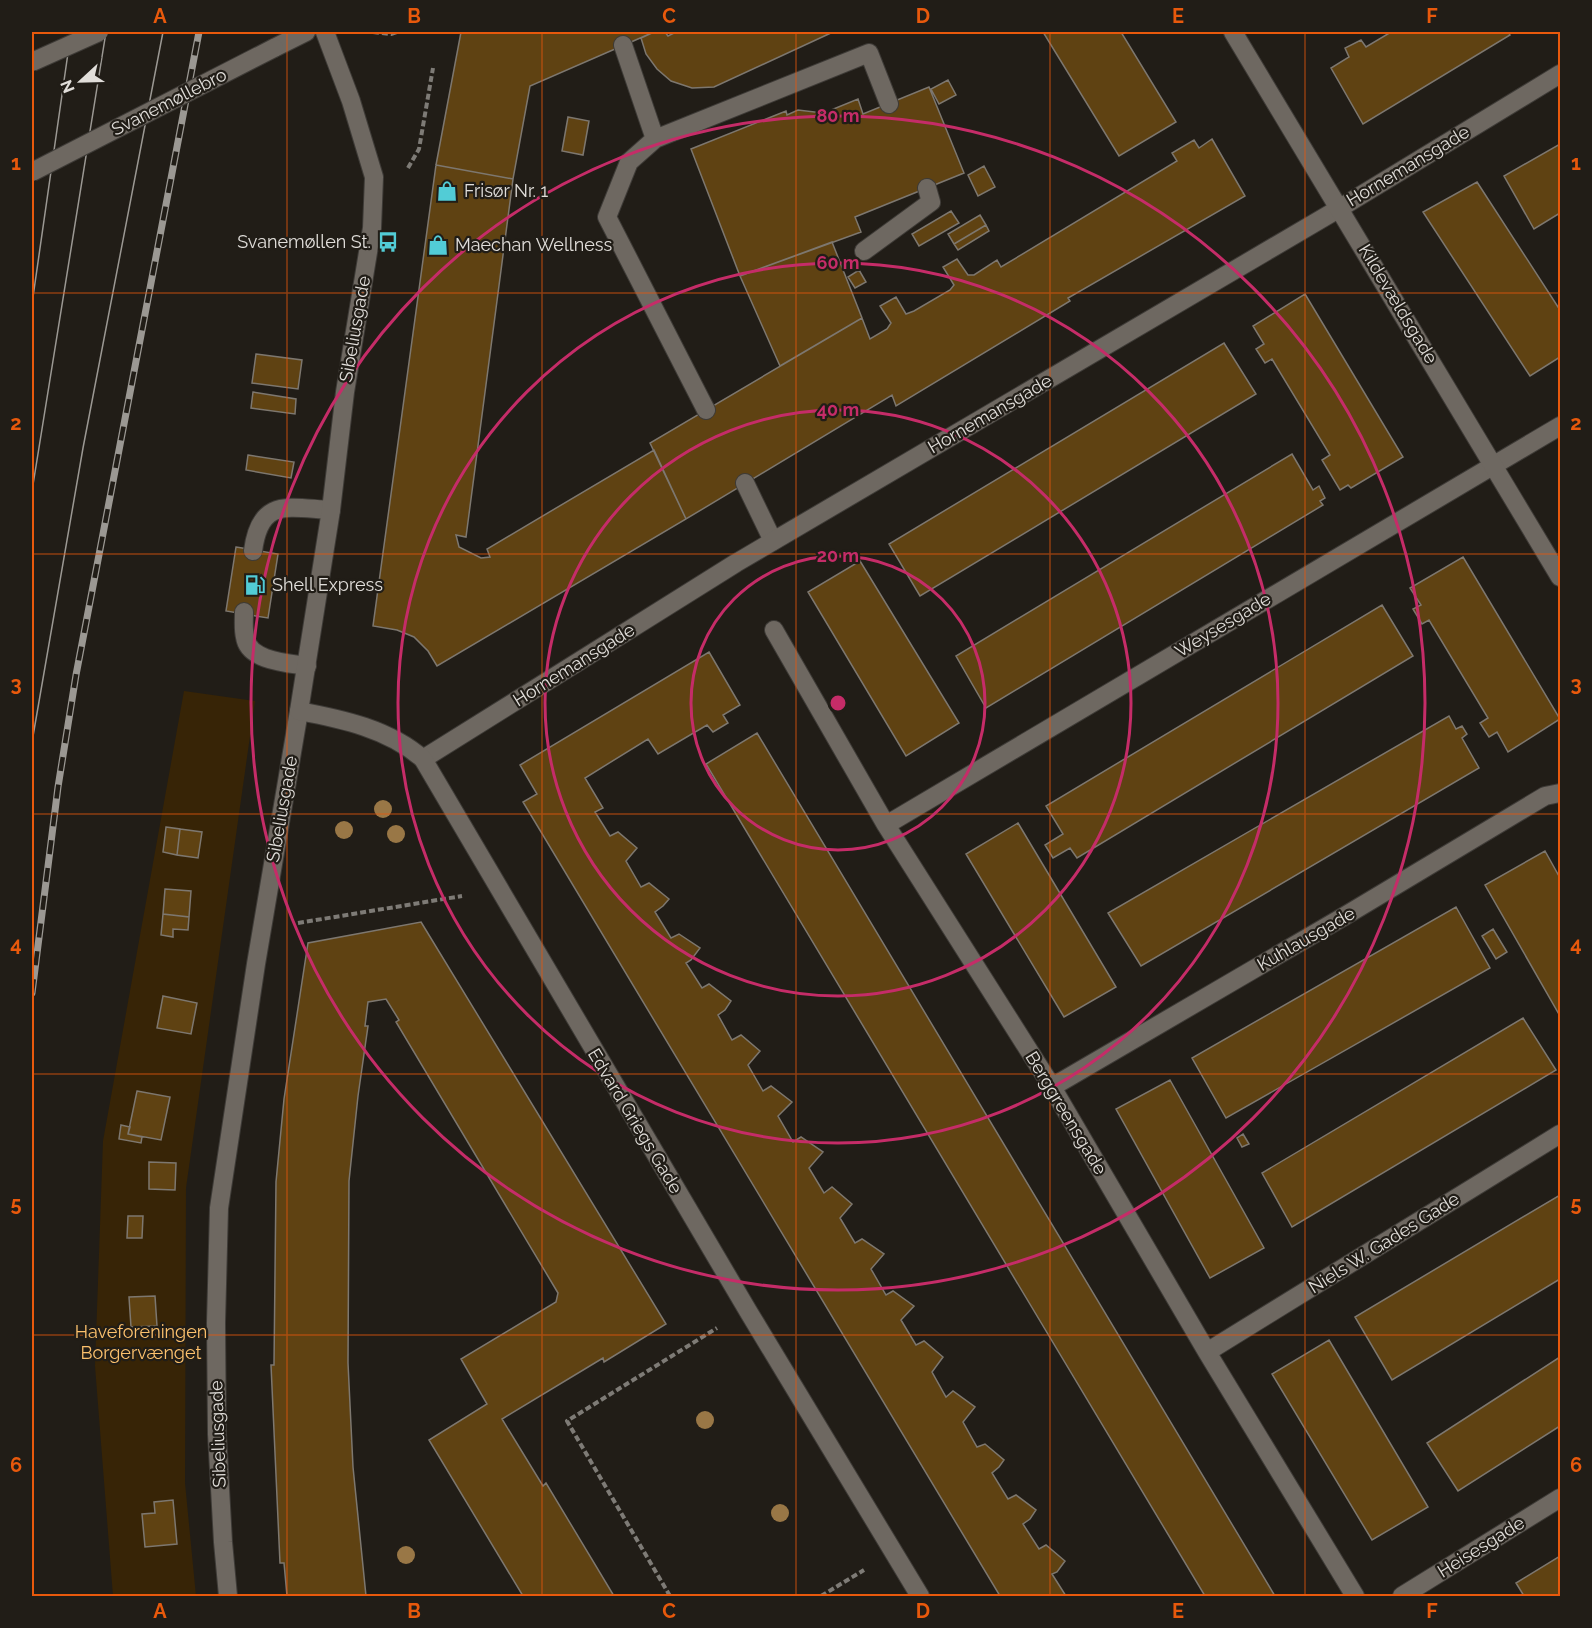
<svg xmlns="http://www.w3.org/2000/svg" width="1592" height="1628" viewBox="0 0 1592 1628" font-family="Raleway,sans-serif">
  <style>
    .green { fill: #372406 }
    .building { fill: #5f4212; stroke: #7d776f; stroke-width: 1.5 }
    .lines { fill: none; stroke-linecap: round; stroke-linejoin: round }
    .service-casing { stroke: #3e3b37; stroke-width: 20 }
    .minor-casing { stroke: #3e3b37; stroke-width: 20 }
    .tertiary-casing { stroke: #3e3b37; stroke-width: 20 }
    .path { stroke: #7e7b76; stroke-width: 4; stroke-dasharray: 6 3; stroke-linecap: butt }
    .service { stroke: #6e6861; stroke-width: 18 }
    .minor { stroke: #6e6861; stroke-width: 18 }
    .tertiary { stroke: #6e6861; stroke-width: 18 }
    .tram { stroke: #9b9893; stroke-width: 1.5 }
    .rail-casing { stroke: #9b9893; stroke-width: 7 }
    .rail { stroke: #211d17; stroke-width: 4.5; stroke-dasharray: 14; stroke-linecap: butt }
    .tertiary-bridge-casing { stroke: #3e3b37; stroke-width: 20; stroke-linecap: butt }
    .tertiary-bridge { stroke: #6e6861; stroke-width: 18 }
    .tree { fill: #997746 }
    .grid { fill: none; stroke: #e8590c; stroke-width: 1.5; stroke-opacity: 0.55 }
    .ring { fill: none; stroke: #c52c68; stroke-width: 3 }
    .labels { text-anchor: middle; stroke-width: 4.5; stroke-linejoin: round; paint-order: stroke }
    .street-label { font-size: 18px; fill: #e1deda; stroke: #211d17 }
    .poi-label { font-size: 18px; fill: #e1deda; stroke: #211d17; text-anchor: start }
    .park-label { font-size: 18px; fill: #fcc16d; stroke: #211d17 }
    .centre { fill: #c52c68; stroke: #211d17; stroke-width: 3 }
    .ring-label { font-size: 18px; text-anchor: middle; font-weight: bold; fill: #c52c68; stroke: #211d17; stroke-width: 4.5; stroke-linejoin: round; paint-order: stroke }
    .neatline { fill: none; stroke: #e8590c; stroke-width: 2 }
    .grid-label { font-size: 20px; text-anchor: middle; font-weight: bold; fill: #e8590c }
  </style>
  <rect width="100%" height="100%" fill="#211d17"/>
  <!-- green -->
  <path class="green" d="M184 691 255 701 186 1188 185 1483 196 1596H113L95 1366 103 1141Z"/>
  <!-- building -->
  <path class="building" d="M461 32H654L530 86 513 179 436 165Z
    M654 32H665L668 36 676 32H833L714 87 692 88 671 81 657 69 646 54 641 38Z
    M1043 32H1121L1176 122 1119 156Z
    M1391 32H1508L1510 35 1363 124 1331 68 1349 57 1345 48 1361 40 1366 47Z
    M948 80 956 95 939 104 931 89Z
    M929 87 964 173 855 217 861 232 740 276 691 149 786 111 787 115 798 110 831 114V110L858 99 863 114Z
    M568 117 589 121 583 155 562 151Z
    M1212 139 1245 196 1068 298 1070 301 896 406 892 395 686 519 650 443 862 318 870 339 887 329 891 323 880 306 896 297 906 314 914 311 950 290 954 285 943 267 957 259 968 275H974L997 260 1001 267 1177 161 1172 153 1194 140 1199 148Z
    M1560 144V213L1534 229 1504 176Z
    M436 165 513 179 466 537 456 535 459 547 481 558 490 557 487 549 654 450 686 519 437 666 428 651 414 637 397 630 373 626Z
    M984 166 995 187 978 196 968 175Z
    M1477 182 1560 310V357L1530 376 1423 212Z
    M951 211 959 223 919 246 912 234Z
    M980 215 986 225 954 244 948 234Z
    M986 225 989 231 958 250 954 244Z
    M832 242 862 318 780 366 740 276Z
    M859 270 866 282 855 288 848 277Z
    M1305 294 1403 457 1351 488 1348 485 1340 490 1322 460 1330 455 1272 359 1265 363 1256 349 1264 344 1253 326Z
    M1224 343 1256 394 920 596 889 544Z
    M256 354 302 360 298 389 252 383Z
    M253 392 296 399 295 414 251 408Z
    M1292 454 1313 490 1319 486 1325 498 1320 501 1323 505 986 708 956 656Z
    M248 455 294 462 291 478 246 470Z
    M236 547 278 554 268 618 226 611Z
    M1463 557 1560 719 1508 752 1497 732 1489 737 1480 723 1488 718 1429 620 1422 624 1413 609 1421 605 1410 588Z
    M860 561 959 723 906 756 808 592Z
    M1382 605 1413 656 1077 858 1070 848 1053 858 1045 845 1063 834 1046 806Z
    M709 652 740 705 723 715 728 723 713 732 707 725 658 754 648 739 585 778 603 808 595 812 610 836 618 832 637 848 626 861 641 887 649 883 669 899 663 906 655 912 671 938 679 934 700 948 691 960 686 963 702 988 709 984 731 1001 725 1010 718 1015 732 1040 741 1035 760 1051 748 1065 763 1091 771 1086 792 1102 778 1116 793 1142 801 1137 823 1152 809 1168 824 1193 832 1187 852 1204 840 1218 855 1243 862 1239 884 1254 871 1269 886 1295 893 1291 914 1306 901 1320 916 1345 924 1341 943 1357 932 1372 946 1397 953 1391 975 1407 963 1422 977 1447 985 1444 1004 1460 999 1467 992 1473 1008 1499 1016 1495 1036 1510 1030 1519 1023 1524 1039 1549 1046 1545 1065 1561 1057 1572 1052 1574 1066 1596H1000L523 802 537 794 520 765Z
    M1449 716 1456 729 1462 726 1467 734 1462 738 1479 768 1141 966 1108 913Z
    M757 733 1275 1596H1205L706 764Z
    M1018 823 1116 987 1064 1017 966 854Z
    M166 827 180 829 177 855 163 852Z
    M180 829 202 832 198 858 177 855Z
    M1545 851 1560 878V1016L1485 885Z
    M165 889 191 891 189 917 163 914Z
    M1456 907 1490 968 1226 1118 1192 1058Z
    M163 914 189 917 188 930 173 929V937L161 935Z
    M421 922 666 1324 604 1362 603 1358 502 1419 543 1486 546 1483 614 1596H523L429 1440 487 1404 461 1359 556 1302 558 1293 396 1022 399 1020 386 999 368 1002 365 1026H368L358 1096 349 1181 348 1363 353 1467 366 1596H287L284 1563H280L271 1365H274L276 1182 284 1099 308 943Z
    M1493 929 1507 952 1496 959 1482 936Z
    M163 996 197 1003 191 1034 157 1028Z
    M1523 1018 1556 1070 1292 1227 1262 1173Z
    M1170 1080 1264 1248 1210 1278 1116 1109Z
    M137 1091 170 1097 161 1140 128 1134Z
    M121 1125 130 1127 128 1134 142 1137 141 1143 119 1139Z
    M1243 1134 1249 1144 1242 1147 1237 1138Z
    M149 1162 176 1163 175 1190 149 1189Z
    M1560 1195V1279L1392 1380 1355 1317Z
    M128 1216H143L142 1238H127Z
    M155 1296 157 1326 131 1327 129 1297Z
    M1329 1340 1428 1507 1372 1540 1272 1374Z
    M1560 1357V1426L1458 1491 1427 1443Z
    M173 1500 177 1544 145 1547 142 1514 155 1513 154 1502Z
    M1560 1556V1596H1524L1516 1583Z"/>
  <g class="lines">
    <!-- service casing -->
    <g class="service-casing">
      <path id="service" d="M623 45 655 139 629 162 607 217 706 410
        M655 139 869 53 889 104
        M864 251 931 202 927 188
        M745 483 773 541
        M253 551C260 497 288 508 331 510
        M244 612C244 620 243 629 245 637 248 661 288 663 307 666"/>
    </g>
    <!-- minor casing -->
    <g class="minor-casing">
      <path id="minor" d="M774 630 886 825 1052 1087 1207 1352 1355 1596
        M423 759 736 563 1340 208 1560 74
        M886 825 1560 426
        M1052 1087 1343 917 1545 796 1560 793
        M1207 1352 1560 1134
        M228 1596 223 1542 217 1434 216 1323 219 1208 256 964 299 711
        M1402 1596 1560 1498"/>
    </g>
    <!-- tertiary casing -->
    <g class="tertiary-casing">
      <path id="tertiary" d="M325 32 351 101 374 177 372 228 345 392 331 510 299 711C342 719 389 729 423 759L748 1311 920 1596
        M1233 32 1560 577
        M274 48 306 32"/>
    </g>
    <!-- path -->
    <path class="path" d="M373 32 391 34 397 32
      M408 168 419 149 433 68
      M298 923 462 896
      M670 1596 567 1421 717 1328
      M821 1596 864 1570"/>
    <!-- service -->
    <use href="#service" class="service"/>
    <!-- minor -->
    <use href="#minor" class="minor"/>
    <!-- tertiary -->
    <use href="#tertiary" class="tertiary"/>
    <!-- tram -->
    <path class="tram" d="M32 304 71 32
      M32 491 106 32
      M32 742 83 448 163 32"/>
    <!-- rail casing -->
    <g class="rail-casing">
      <path id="rail" d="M32 993 58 787 76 675 199 32"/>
    </g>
    <!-- rail -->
    <use href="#rail" class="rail"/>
    <!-- tertiary-bridge casing -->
    <g class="tertiary-bridge-casing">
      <path id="tertiary-bridge" d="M32 62 99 32
        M32 172 274 48"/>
    </g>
    <!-- tertiary-bridge -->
    <use href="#tertiary-bridge" class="tertiary-bridge"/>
  </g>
  <!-- trees -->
  <g class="tree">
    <circle cx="383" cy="809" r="9"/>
    <circle cx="344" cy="830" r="9"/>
    <circle cx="396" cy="834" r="9"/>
    <circle cx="705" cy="1420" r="9"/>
    <circle cx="780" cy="1513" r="9"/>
    <circle cx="406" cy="1555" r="9"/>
  </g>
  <!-- grid -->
  <path class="grid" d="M287 32V1596M542 32V1596M796 32V1596M1050 32V1596M1305 32V1596M32 293H1560M32 554H1560M32 814H1560M32 1074H1560M32 1335H1560"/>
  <!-- distance rings -->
  <g class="ring">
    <circle cx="838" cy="703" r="147"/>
    <circle cx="838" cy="703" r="293"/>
    <circle cx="838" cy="703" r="440"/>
    <circle cx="838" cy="703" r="587"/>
  </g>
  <!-- icons -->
  <defs>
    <g id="shop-bare" transform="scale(1.62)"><path d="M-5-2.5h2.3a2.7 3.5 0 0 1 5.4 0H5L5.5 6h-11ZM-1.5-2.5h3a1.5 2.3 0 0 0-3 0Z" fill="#52ccd6" stroke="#211d17" stroke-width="2.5" paint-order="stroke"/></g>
    <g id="bus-bare" transform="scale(1.62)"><path d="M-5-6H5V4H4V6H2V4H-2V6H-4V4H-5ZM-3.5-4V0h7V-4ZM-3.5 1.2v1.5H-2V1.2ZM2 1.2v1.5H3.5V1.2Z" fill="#52ccd6" stroke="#211d17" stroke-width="2.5" paint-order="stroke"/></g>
    <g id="fuel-bare" transform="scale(1.62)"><path d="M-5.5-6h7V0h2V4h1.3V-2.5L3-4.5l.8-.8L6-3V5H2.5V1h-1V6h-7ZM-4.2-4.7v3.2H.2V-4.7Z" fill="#52ccd6" stroke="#211d17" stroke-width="2.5" paint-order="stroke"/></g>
  </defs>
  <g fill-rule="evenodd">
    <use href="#shop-bare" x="447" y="191"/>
    <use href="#bus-bare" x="388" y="242"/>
    <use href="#shop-bare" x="438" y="245"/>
    <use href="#fuel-bare" x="255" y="585"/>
  </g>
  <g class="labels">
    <!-- street labels -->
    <g class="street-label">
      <text transform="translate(169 102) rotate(-27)" y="6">Svanemøllebro</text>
      <text transform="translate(1408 166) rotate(-31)" y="6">Hornemansgade</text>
      <text transform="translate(1398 304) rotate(59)" y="6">Kildevældsgade</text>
      <text transform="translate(355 329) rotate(-80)" y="6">Sibeliusgade</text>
      <text transform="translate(990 414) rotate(-30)" y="6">Hornemansgade</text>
      <text transform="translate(1223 625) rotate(-31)" y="6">Weysesgade</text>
      <text transform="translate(574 665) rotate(-32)" y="6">Hornemansgade</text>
      <text transform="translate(282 809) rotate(-80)" y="6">Sibeliusgade</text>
      <text transform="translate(1306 939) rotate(-30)" y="6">Kuhlausgade</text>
      <text transform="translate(1066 1113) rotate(59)" y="6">Berggreensgade</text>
      <text transform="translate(635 1121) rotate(59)" y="6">Edvard Griegs Gade</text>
      <text transform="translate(1384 1243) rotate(-32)" y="6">Niels W. Gades Gade</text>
      <text transform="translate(218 1434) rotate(-92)" y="6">Sibeliusgade</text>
      <text transform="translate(1481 1547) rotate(-32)" y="6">Heisesgade</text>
    </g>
    <!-- poi labels -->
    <g class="poi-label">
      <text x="464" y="197">Frisør Nr. 1</text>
      <text x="371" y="248" text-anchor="end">Svanemøllen St.</text>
      <text x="455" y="251">Maechan Wellness</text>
      <text x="272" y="591">Shell Express</text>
    </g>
    <!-- park labels -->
    <g class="park-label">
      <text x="141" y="1338">Haveforeningen<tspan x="141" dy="21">Borgervænget</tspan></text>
    </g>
  </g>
  <circle cx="838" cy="703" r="9" class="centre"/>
  <g class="ring-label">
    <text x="838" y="122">80 m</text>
    <text x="838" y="269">60 m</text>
    <text x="838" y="416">40 m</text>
    <text x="838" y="562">20 m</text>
  </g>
  <!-- border -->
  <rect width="1592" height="1628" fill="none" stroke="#211d17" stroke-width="66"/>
  <!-- north arrow -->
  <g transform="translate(81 81) rotate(248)" stroke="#211d17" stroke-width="4.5" paint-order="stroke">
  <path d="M0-4.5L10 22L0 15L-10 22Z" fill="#e1deda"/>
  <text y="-9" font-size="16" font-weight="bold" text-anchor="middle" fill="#e1deda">N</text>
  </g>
  <rect x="33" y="33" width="1526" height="1562" class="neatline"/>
  <g class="grid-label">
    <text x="160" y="23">A</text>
    <text x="414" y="23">B</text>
    <text x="669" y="23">C</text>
    <text x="923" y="23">D</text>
    <text x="1178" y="23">E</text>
    <text x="1432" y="23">F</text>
    <text x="16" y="170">1</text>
    <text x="1576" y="170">1</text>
    <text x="16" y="430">2</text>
    <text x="1576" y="430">2</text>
    <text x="16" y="691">3</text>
    <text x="1576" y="691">3</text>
    <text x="16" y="951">4</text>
    <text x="1576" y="951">4</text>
    <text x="16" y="1211">5</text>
    <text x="1576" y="1211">5</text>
    <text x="16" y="1472">6</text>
    <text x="1576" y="1472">6</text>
    <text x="160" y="1618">A</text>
    <text x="414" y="1618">B</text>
    <text x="669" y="1618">C</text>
    <text x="923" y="1618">D</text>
    <text x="1178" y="1618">E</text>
    <text x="1432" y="1618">F</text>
  </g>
</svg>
